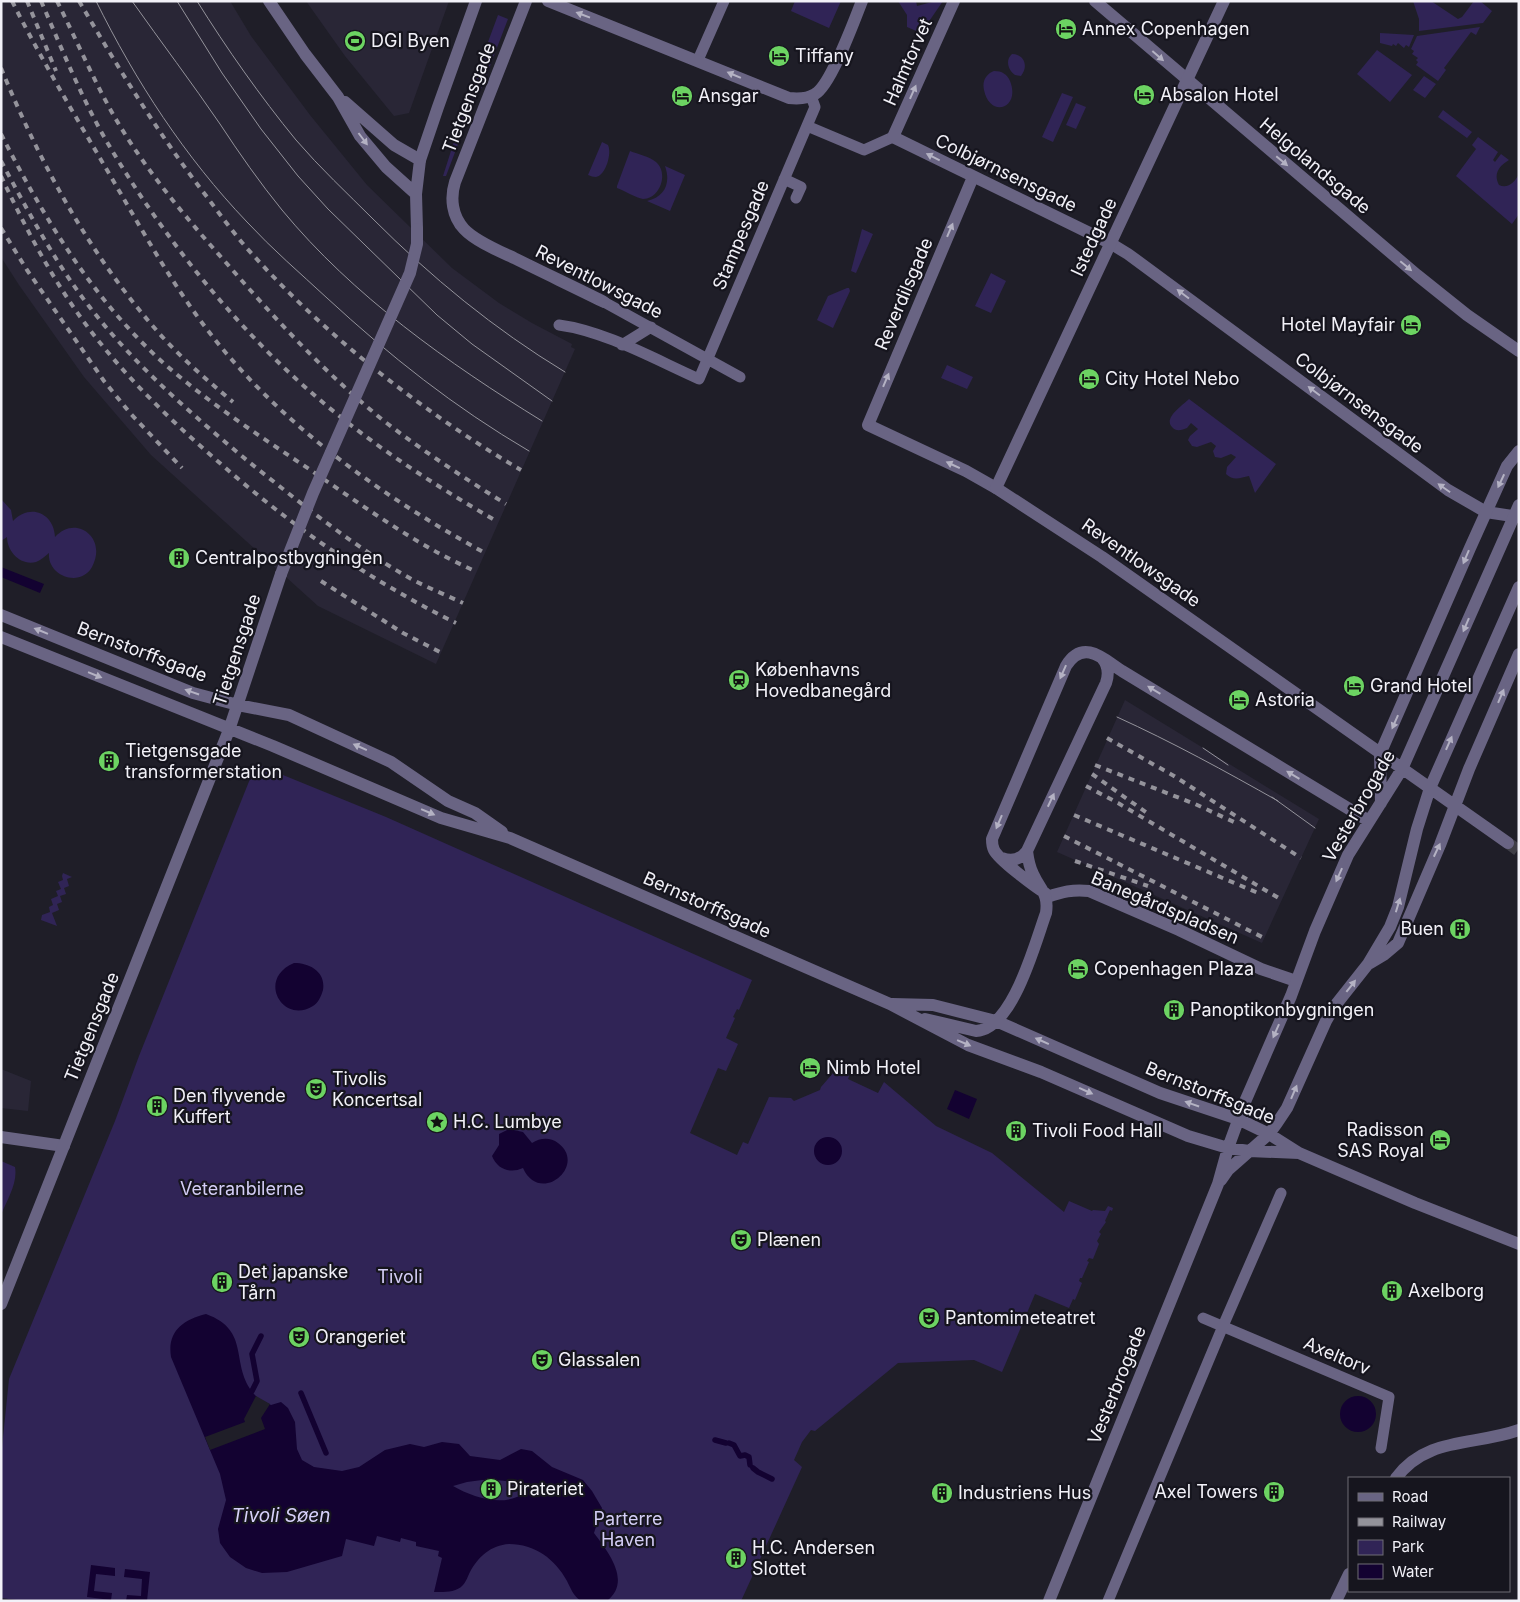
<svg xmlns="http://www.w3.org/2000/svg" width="1520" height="1602" viewBox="0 0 1520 1602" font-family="Inter,sans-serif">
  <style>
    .built { fill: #292636 }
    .green { fill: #302456 }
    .water { fill: #130231; fill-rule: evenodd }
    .pier { fill: #1f1e28 }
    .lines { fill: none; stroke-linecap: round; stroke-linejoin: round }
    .stream { stroke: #130231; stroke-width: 5.5 }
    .tertiary-tunnel { stroke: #3f3e47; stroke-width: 12; stroke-dasharray: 12 6; stroke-linecap: butt }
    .pedestrian { stroke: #696483; stroke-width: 11 }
    .minor { stroke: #696483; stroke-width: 12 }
    .tertiary { stroke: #696483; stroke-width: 12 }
    .tram { stroke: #94939b; stroke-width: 1 }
    .rail { stroke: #94939b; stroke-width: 4; stroke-dasharray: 6 6; stroke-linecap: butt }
    .tertiary-bridge { stroke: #696483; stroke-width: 12 }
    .oneway { fill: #b4b2c3 }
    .labels { text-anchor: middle; stroke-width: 4.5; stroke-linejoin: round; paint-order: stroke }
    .poi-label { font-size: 18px; fill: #f2f1f8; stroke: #16151e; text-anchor: start }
    .street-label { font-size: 18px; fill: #f2f1f8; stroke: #16151e }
    .park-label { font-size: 18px; fill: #d3cdf5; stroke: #16151e }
    .water-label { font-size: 19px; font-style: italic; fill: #d7d1fa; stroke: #16151e }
  </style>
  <rect width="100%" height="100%" fill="#1f1e28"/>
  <!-- built -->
  <path class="built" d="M1 1H230L251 36 310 115 367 185 452 268 499 303 532 323 572 344 571 347 575 349 436 664 318 606 151 455 84 377 19 285 1 257Z
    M306 1H449L409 113 394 116 345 56Z
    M1125 700 1319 819 1262 943 1057 852Z
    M1 1069 31 1081 28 1111 1 1108Z"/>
  <!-- green -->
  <path class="green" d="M795 1H841L829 28 791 11Z
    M898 1H916L917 6 936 1H943L921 33 907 27V15Z
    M1413 1H1431L1458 19 1462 17 1474 1H1480L1492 11 1483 23 1419 31V19Z
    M498 15 508 19 480 92 477 94 446 176H443L471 88Z
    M1480 27 1476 35 1471 32 1444 68 1446 70 1438 81 1416 65 1418 62 1416 60 1418 58 1412 54 1414 51 1411 49 1417 36Z
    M1380 33 1414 35 1409 47 1406 45 1404 48 1398 43 1396 46 1393 44 1392 46 1380 43Z
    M1377 50 1412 75 1390 102 1357 74Z
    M1012 54C1024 54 1029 66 1021 76L1015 75C1008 70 1005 60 1012 54Z
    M994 71C1002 71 1007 74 1010 81 1021 108 990 119 984 90 982 81 986 74 994 71Z
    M1424 76 1436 84 1425 98 1413 90Z
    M1062 93 1073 97 1053 142 1042 137Z
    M1076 103 1086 107 1076 129 1066 125Z
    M1443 110 1472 132 1467 138 1438 117Z
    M1478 137 1498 152 1493 160 1495 162 1501 154 1509 160C1499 166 1493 174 1499 185 1508 189 1515 182 1519 174V214L1512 224 1456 176 1476 149 1472 145Z
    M602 142 608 145C612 153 606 175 596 177 593 177 591 176 588 175Z
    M630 151C638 154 650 157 656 162 669 173 660 199 643 199 636 198 625 191 617 188V186Z
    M665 166 685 175 670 211 647 201C665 197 671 183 665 166Z
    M862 229 873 234 856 273 851 271Z
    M991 273 1006 281 991 313 975 306Z
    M847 288H849L850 291 833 328 817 320 828 296Z
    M947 365 973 377 967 389 941 378Z
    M1189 399 1276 464 1255 493 1249 476C1240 478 1233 481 1226 474L1227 467 1236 457 1231 454 1221 458 1215 457 1213 451 1216 446 1211 442 1197 447 1192 446 1188 440 1190 436 1198 429 1191 423 1187 428C1182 430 1176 432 1172 427 1163 418 1183 405 1189 399Z
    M1 499 11 510 13 521C30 503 54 513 55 537 75 514 108 537 92 567 80 588 47 576 49 553 45 556 41 560 36 562 20 566 7 551 7 537L1 541Z
    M256 764 386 817 752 980 739 1010 737 1009 733 1017 735 1018 726 1038 738 1044 726 1071 718 1068 690 1133 737 1155 743 1142 748 1144 769 1097 791 1098 794 1101 820 1090 821 1087 834 1072 841 1074 845 1068 851 1071 848 1079 878 1093 884 1082 936 1126 992 1153 1064 1212 1069 1201 1092 1211 1093 1210 1105 1211 1108 1206 1113 1208 1112 1211 1110 1210 1105 1221 1106 1222 1099 1232 1101 1234 1097 1241 1099 1244 1093 1259 1089 1258 1087 1261 1089 1262 1082 1278H1080L1079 1281 1082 1283 1075 1300 1073 1299 1069 1308 1035 1294 1002 1372 974 1360 898 1363 815 1431 811 1430 802 1442 794 1460 802 1467 741 1601H24L1 1598V1457L9 1379 115 1121 139 1056Z
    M63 873 72 877 67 879 69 886 64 888 66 894 60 896 62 902 57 904 59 910 52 913 57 926 41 920 42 915 50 912 49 907 53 905 51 899 58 896 56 891 61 889 58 882 63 880 62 876Z
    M1 1161 15 1167C18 1183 7 1200 1 1215Z"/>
  <!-- water -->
  <path class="water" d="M1 567 44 584 40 593 1 577Z
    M294 963C310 963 326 972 323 990 321 997 318 1003 313 1006 283 1025 256 979 294 963Z
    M955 1090 977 1099 969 1119 947 1109Z
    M509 1129 523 1132 532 1143C540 1138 550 1137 558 1143 588 1165 540 1206 523 1168 510 1174 497 1169 492 1156L499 1145V1134Z
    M814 1151a14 14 0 1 1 28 0a14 14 0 1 1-28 0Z
    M206 1314C252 1331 229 1364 254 1394 258 1399 266 1402 271 1405L281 1402 288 1408 295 1422 297 1449 302 1460 314 1467 342 1471 359 1467 385 1450 410 1444 424 1447 442 1442 459 1444 470 1456 500 1460 521 1449 532 1451 552 1467 583 1480 592 1491 602 1508 594 1533C608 1552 632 1581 607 1601 599 1601 586 1602 580 1600 574 1597 570 1587 567 1581 555 1559 535 1544 509 1544 491 1545 478 1557 470 1572 468 1576 466 1582 463 1585 456 1593 443 1592 434 1592L442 1558 438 1556 439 1551 416 1546V1542L401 1538 400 1542 377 1536 374 1546 346 1539 342 1556 287 1572 262 1573 246 1568 230 1557 220 1543 218 1529 226 1500 220 1474 171 1357C167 1332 182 1320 206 1314ZM482 1480C498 1481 515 1478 525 1492 505 1508 474 1498 453 1486L467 1482Z
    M1340 1414a18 18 0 1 1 36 0a18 18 0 1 1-36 0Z
    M91 1565 115 1568V1576L96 1574 94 1591 112 1593 111 1600 87 1597Z
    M125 1569 150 1572 147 1601H126L127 1595 141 1596 142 1579 124 1577Z"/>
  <!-- pier -->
  <path class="pier" d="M256 1396 270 1404 261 1418 265 1429 210 1450 205 1437 245 1422 244 1419Z"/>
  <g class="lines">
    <!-- stream -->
    <path class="stream" d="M252 1391 257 1381 252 1354 261 1336
      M301 1393 326 1453
      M715 1440 726 1443
      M729 1443 734 1445 740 1456 745 1455 749 1457 750 1465
      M753 1468 758 1472 772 1479"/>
    <!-- tertiary-tunnel -->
    <path class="tertiary-tunnel" d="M1508 843 1519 851"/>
    <!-- pedestrian -->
    <path class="pedestrian" d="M698 60 724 1
      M807 126 864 150 893 137
      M784 179 801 187 796 198
      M604 302 740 377
      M559 325C605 331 656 360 699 379L815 107 811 96
      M622 345 651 327
      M1203 1318 1389 1397 1381 1448
      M1108 1601 1223 1326 1281 1193"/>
    <!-- minor -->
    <path class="minor" d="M526 1 455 182C450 198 452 216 464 229 475 241 499 251 514 258 544 273 574 287 604 302
      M548 1 789 98C798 99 807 99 815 94 831 85 854 21 862 1
      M954 1 893 137 1110 243 1128 254 1448 490 1486 512 1519 517
      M1095 1 1417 275 1467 315 1519 351
      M420 160 438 107 476 1
      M973 177 868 425 966 471 996 488
      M1047 897C1062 892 1073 889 1089 891L1179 930 1261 969 1296 981
      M1 1137 64 1146
      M1396 1478C1427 1436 1475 1446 1519 1430
      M1336 1601 1349 1574"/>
    <!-- tertiary -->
    <path class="tertiary" d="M269 1 305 54 338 97 360 136 386 167 416 194
      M1224 1 996 488 1102 557 1508 843
      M345 102 394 145 420 160 416 194 417 229
      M1 615 193 693 238 705 289 715 391 762 448 801 475 813 502 832
      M1 637 273 746 441 818 510 838 890 1004 968 1045 1041 1072 1188 1136 1228 1148 1249 1151 1299 1153
      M1381 803 1380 754 1470 548 1507 466 1519 451
      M1002 858C1012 862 1021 859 1027 851L1106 683C1109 674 1109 666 1102 658
      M1045 893C1034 886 999 860 994 850 992 846 992 843 992 839L1066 666C1083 638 1104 659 1122 671L1369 821
      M1370 963 1385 954 1398 943 1440 845 1469 769 1519 654
      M892 1004 933 1005 996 1021 1160 1093 1238 1119 1269 1134 1299 1153 1415 1203 1519 1244
      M925 1019 976 1031C1013 1029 1035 943 1046 913 1049 893 1040 890 1033 874 1029 866 1028 859 1027 851
      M1221 1180 1228 1170 1269 1134 1277 1123 1287 1108 1326 1021 1334 1007 1368 964 1390 927 1398 907 1417 829 1430 788 1519 587
      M1 1304 229 730 281 574
      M1049 1601 1218 1184 1228 1148 1244 1104 1291 996 1315 931 1348 855 1402 769 1519 505"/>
    <!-- tram -->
    <path class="tram" d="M96 1C136 82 185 157 247 222 272 249 300 273 327 298 390 356 454 407 529 451
      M132 1C161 42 192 83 220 124 239 153 260 183 282 210 353 296 448 363 542 421
      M177 1 222 73 261 129 298 176 328 209 437 315 472 344 552 401
      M197 1C227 49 260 96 296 140 320 168 347 193 373 219 431 277 494 329 565 372
      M1117 717C1172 742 1225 771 1278 801
      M1203 748 1228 765
      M1272 797 1315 828"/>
    <!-- rail -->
    <path class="rail" d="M12 1C43 63 79 122 114 182 149 242 181 300 226 353 297 436 390 501 485 553
      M27 1 56 71
      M41 1C62 49 81 97 107 142 162 236 237 330 320 400 375 447 436 486 498 522
      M57 1C76 39 93 79 114 116 146 171 187 219 229 266 277 321 327 375 384 421 423 451 464 478 506 504
      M79 1C119 69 159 135 207 197 222 217 237 238 254 256 327 337 427 415 521 470
      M1 68C40 163 89 254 158 332 181 358 207 380 233 402
      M1 134C45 220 95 303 168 367 212 405 261 437 309 469 350 497 390 526 433 550 447 558 462 565 477 572
      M1 161C27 209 52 257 85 301 131 362 190 413 249 462 302 504 355 548 415 581 431 589 448 596 463 603
      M1 176C26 229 54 283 90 330 126 377 168 418 213 457 287 523 367 579 456 623
      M1 228 27 270 104 381 130 413 182 468
      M321 581 403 633 442 653
      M1107 738 1174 776 1301 858
      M1095 765 1195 804 1234 822
      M1092 774 1147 813
      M1086 786 1118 803 1282 900
      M1074 815 1258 893
      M1064 836 1264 938
      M1075 861 1148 886"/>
    <!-- tertiary-bridge -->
    <path class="tertiary-bridge" d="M281 574 313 493 410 273 417 244V229"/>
  </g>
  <!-- one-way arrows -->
  <defs><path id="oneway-solid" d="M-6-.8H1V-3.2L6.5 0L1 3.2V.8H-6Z" transform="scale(1.25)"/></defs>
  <g class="oneway">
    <use href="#oneway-solid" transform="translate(583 15) rotate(-159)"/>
    <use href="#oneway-solid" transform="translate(1158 56) rotate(41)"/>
    <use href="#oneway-solid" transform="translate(734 75) rotate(-157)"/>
    <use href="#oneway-solid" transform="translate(913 92) rotate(-66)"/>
    <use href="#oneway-solid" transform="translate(363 139) rotate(53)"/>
    <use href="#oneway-solid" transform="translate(933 157) rotate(-153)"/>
    <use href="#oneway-solid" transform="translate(1282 161) rotate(40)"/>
    <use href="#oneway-solid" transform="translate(950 230) rotate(-67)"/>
    <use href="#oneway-solid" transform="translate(1406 266) rotate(40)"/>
    <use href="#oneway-solid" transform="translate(1183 294) rotate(-143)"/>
    <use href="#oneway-solid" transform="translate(886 380) rotate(-67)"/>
    <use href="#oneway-solid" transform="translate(1314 391) rotate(-143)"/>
    <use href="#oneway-solid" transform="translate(953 465) rotate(-155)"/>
    <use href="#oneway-solid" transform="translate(1501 481) rotate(115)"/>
    <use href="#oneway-solid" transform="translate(1444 488) rotate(-145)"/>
    <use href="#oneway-solid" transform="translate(1466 557) rotate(113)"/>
    <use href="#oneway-solid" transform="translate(1466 625) rotate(113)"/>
    <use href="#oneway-solid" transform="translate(41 631) rotate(-158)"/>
    <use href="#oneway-solid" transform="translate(1063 672) rotate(114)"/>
    <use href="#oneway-solid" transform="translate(95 675) rotate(22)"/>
    <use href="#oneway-solid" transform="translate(1154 690) rotate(-149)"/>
    <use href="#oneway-solid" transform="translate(192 692) rotate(-161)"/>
    <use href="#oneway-solid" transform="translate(1501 696) rotate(-67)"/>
    <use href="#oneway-solid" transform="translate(1395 722) rotate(114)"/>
    <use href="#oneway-solid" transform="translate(1449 743) rotate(-66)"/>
    <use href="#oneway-solid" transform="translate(360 747) rotate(-156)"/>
    <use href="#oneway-solid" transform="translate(1293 775) rotate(-149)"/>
    <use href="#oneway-solid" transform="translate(1051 800) rotate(-65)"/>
    <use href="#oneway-solid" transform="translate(428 812) rotate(23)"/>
    <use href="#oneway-solid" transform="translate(999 822) rotate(113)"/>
    <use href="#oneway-solid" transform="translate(1437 850) rotate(-65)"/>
    <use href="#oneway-solid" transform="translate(1339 875) rotate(114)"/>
    <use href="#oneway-solid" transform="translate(1398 905) rotate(-73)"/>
    <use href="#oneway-solid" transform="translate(1351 986) rotate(-52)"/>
    <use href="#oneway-solid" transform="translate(1276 1031) rotate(114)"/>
    <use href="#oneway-solid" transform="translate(1042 1041) rotate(-156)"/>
    <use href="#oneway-solid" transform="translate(964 1043) rotate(23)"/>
    <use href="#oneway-solid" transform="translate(1086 1091) rotate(24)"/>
    <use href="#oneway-solid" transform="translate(1294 1092) rotate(-67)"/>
    <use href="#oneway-solid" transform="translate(1192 1104) rotate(-161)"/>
  </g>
  <!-- icons -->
  <defs>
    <g id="hotel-disc" transform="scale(1.125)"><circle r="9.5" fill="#6cd362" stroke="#16151e"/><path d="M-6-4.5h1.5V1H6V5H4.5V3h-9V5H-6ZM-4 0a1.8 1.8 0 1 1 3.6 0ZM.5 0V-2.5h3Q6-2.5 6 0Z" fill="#111"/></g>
    <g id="stadium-disc" transform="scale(1.125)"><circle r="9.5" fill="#6cd362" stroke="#16151e"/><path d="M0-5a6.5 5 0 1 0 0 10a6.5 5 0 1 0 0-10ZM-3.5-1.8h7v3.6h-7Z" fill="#111"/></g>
    <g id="building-disc" transform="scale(1.125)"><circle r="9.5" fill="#6cd362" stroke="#16151e"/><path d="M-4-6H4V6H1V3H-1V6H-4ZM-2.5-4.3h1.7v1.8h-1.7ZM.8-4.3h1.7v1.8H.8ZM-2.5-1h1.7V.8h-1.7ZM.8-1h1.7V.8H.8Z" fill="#111"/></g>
    <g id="station-disc" transform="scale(1.125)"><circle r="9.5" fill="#6cd362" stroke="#16151e"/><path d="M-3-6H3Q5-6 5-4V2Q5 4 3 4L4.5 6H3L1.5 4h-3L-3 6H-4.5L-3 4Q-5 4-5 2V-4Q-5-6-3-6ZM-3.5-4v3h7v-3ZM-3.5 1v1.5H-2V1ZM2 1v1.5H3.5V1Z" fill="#111"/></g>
    <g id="theatre-disc" transform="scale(1.125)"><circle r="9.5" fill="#6cd362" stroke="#16151e"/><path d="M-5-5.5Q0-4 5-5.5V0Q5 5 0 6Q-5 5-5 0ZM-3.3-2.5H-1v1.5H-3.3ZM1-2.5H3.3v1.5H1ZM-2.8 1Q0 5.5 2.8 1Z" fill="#111"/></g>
    <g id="sight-disc" transform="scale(1.125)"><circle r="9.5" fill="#6cd362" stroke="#16151e"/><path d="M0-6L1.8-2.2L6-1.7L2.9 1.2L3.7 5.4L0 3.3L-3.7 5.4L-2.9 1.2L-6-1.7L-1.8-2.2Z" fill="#111"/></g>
  </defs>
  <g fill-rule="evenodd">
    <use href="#hotel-disc" x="1066" y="29"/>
    <use href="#stadium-disc" x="355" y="41"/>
    <use href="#hotel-disc" x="779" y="56"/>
    <use href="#hotel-disc" x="1144" y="95"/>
    <use href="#hotel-disc" x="682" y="96"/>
    <use href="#hotel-disc" x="1411" y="325"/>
    <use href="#hotel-disc" x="1089" y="379"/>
    <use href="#building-disc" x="179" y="558"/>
    <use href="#station-disc" x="739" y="680"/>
    <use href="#hotel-disc" x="1354" y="686"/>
    <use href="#hotel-disc" x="1239" y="700"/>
    <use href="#building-disc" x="109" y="761"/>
    <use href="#building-disc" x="1460" y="929"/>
    <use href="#hotel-disc" x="1078" y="969"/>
    <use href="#building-disc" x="1174" y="1010"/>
    <use href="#hotel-disc" x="810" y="1068"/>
    <use href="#theatre-disc" x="316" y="1089"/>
    <use href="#building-disc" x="157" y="1106"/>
    <use href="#sight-disc" x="437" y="1122"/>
    <use href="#building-disc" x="1016" y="1131"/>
    <use href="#hotel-disc" x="1440" y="1140"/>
    <use href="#theatre-disc" x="741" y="1240"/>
    <use href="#building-disc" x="222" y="1282"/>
    <use href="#building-disc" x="1392" y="1291"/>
    <use href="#theatre-disc" x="929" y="1318"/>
    <use href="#theatre-disc" x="299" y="1337"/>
    <use href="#theatre-disc" x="542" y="1360"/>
    <use href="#building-disc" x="491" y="1489"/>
    <use href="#building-disc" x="1274" y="1492"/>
    <use href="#building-disc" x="942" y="1493"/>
    <use href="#building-disc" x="736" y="1558"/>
  </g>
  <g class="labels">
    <!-- poi labels -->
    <g class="poi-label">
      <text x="1082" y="35">Annex Copenhagen</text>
      <text x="371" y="47">DGI Byen</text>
      <text x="795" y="62">Tiffany</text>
      <text x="1160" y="101">Absalon Hotel</text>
      <text x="698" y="102">Ansgar</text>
      <text x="1395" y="331" text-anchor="end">Hotel Mayfair</text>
      <text x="1105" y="385">City Hotel Nebo</text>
      <text x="195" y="564">Centralpostbygningen</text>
      <text x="755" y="676">Københavns<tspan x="755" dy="21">Hovedbanegård</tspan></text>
      <text x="1370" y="692">Grand Hotel</text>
      <text x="1255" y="706">Astoria</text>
      <text x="125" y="757">Tietgensgade<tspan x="125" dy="21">transformerstation</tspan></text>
      <text x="1444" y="935" text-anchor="end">Buen</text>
      <text x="1094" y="975">Copenhagen Plaza</text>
      <text x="1190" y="1016">Panoptikonbygningen</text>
      <text x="826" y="1074">Nimb Hotel</text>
      <text x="332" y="1085">Tivolis<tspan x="332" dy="21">Koncertsal</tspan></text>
      <text x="173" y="1102">Den flyvende<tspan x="173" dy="21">Kuffert</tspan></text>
      <text x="453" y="1128">H.C. Lumbye</text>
      <text x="1424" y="1136" text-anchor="end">Radisson<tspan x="1424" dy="21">SAS Royal</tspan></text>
      <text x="1032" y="1137">Tivoli Food Hall</text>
      <text x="757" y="1246">Plænen</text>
      <text x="238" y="1278">Det japanske<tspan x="238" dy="21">Tårn</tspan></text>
      <text x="1408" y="1297">Axelborg</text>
      <text x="945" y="1324">Pantomimeteatret</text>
      <text x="315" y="1343">Orangeriet</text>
      <text x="558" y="1366">Glassalen</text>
      <text x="507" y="1495">Pirateriet</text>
      <text x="1258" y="1498" text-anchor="end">Axel Towers</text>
      <text x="958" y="1499">Industriens Hus</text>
      <text x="752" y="1554">H.C. Andersen<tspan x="752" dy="21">Slottet</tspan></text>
    </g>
    <!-- street labels -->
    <g class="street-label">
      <text transform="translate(908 62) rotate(-66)" y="6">Halmtorvet</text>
      <text transform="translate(469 98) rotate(-69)" y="6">Tietgensgade</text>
      <text transform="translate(1315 166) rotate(40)" y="6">Helgolandsgade</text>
      <text transform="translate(1006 173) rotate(26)" y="6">Colbjørnsensgade</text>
      <text transform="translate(741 235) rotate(-67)" y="6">Stampesgade</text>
      <text transform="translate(1094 237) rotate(-65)" y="6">Istedgade</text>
      <text transform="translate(599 282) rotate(27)" y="6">Reventlowsgade</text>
      <text transform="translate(904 294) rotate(-67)" y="6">Reverdilsgade</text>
      <text transform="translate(1359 403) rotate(37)" y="6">Colbjørnsensgade</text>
      <text transform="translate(1141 563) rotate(35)" y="6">Reventlowsgade</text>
      <text transform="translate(237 650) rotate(-72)" y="6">Tietgensgade</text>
      <text transform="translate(142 652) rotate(21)" y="6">Bernstorffsgade</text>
      <text transform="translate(1359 806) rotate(-60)" y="6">Vesterbrogade</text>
      <text transform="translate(707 905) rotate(24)" y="6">Bernstorffsgade</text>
      <text transform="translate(1165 908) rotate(23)" y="6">Banegårdspladsen</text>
      <text transform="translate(92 1027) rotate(-68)" y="6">Tietgensgade</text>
      <text transform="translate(1210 1093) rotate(22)" y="6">Bernstorffsgade</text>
      <text transform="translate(1337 1356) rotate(23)" y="6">Axeltorv</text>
      <text transform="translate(1117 1385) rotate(-68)" y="6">Vesterbrogade</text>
    </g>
    <!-- park labels -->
    <g class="park-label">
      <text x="242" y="1195">Veteranbilerne</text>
      <text x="400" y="1283">Tivoli</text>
      <text x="628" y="1525">Parterre<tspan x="628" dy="21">Haven</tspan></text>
    </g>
    <!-- water labels -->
    <g class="water-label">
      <text x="281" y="1522">Tivoli Søen</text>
    </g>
  </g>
  <!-- border -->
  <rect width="1520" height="1602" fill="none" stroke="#f2f1f8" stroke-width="5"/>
  <!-- legend -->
  <rect x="1348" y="1477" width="162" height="115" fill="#16151e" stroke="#6e6d75"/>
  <rect x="1358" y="1493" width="25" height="8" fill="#696483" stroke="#6e6d75"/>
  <text x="1392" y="1502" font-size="15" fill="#f2f1f8">Road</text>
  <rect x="1358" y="1518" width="25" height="8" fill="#94939b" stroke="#6e6d75"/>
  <text x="1392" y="1527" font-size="15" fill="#f2f1f8">Railway</text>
  <rect x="1358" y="1540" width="25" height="15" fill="#302456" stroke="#6e6d75"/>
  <text x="1392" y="1552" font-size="15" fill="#f2f1f8">Park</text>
  <rect x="1358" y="1564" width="25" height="15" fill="#130231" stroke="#6e6d75"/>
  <text x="1392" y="1577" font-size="15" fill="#f2f1f8">Water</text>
</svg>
